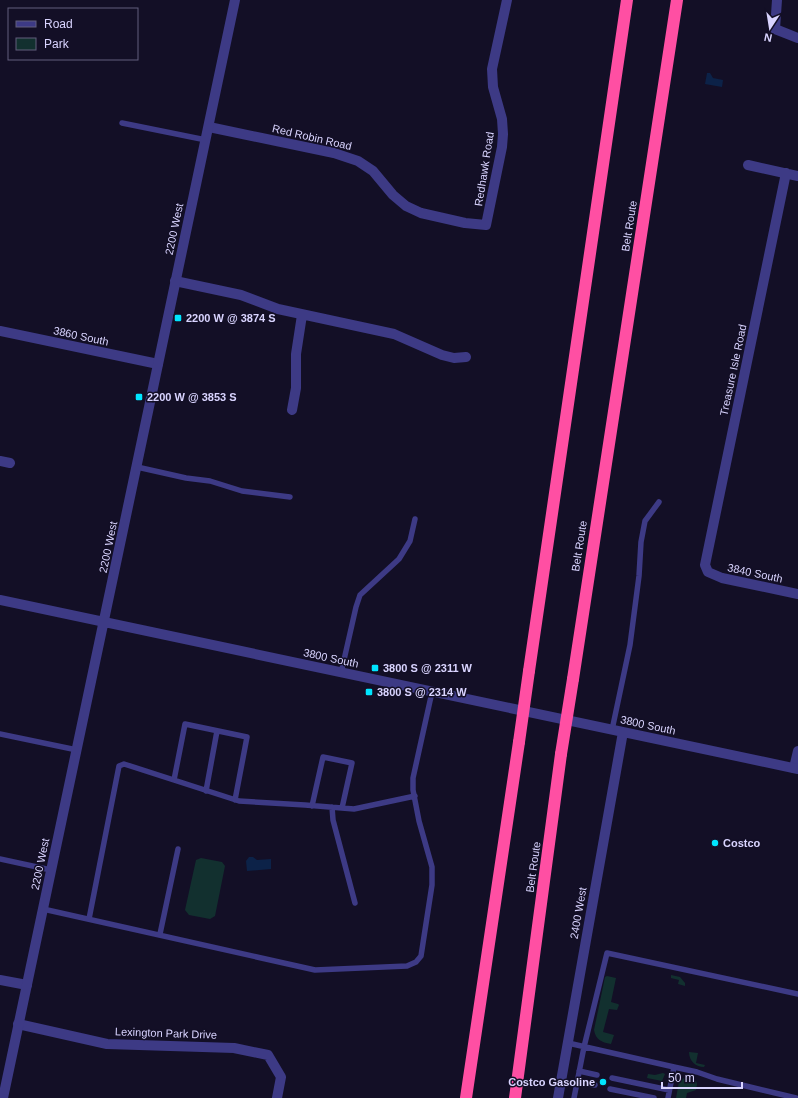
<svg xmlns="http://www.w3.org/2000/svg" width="798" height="1098" viewBox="0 0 798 1098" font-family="Helvetica,sans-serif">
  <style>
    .green { fill: #12302f }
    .water { fill: #0c2248 }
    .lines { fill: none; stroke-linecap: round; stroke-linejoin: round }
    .service { stroke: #3d3a85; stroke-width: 5.5 }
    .minor { stroke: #3d3a85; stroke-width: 10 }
    .tertiary { stroke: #3d3a85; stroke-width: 10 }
    .motorway { stroke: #ff4fa3; stroke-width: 12 }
    .motorway-bridge { stroke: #ff4fa3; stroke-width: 12 }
    .poi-dot { fill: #00e5ff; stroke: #130f26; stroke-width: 1.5 }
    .labels { text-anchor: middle; stroke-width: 3; stroke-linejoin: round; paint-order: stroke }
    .street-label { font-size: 11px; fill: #d9d4ff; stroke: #130f26 }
    .poi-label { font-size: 11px; font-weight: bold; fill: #d9d4ff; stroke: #130f26; text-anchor: start }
  </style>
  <rect width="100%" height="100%" fill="#130f26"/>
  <!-- green -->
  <path class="green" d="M201 858 222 862 225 866 215 916 210 919 189 915 185 910 196 860Z
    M671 975 680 977 685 983V986L678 984 679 980 671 978Z
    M607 976 616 978 611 1002 618 1004 619 1005 617 1010 609 1009 603 1032 614 1035 611 1044C601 1042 596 1040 594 1030L605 977Z
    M689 1052 698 1053 696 1063 705 1065 704 1067C696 1067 689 1061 689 1052Z
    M663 1073 665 1074 662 1081 647 1078 648 1074 655 1075Z
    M684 1078 696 1081 697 1084 696 1090 687 1093 686 1098H676L679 1082Z"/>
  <!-- water -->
  <path class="water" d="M707 73H710L713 78 723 80 722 87 705 84Z
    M249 857H253L257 860 271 859V869L247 871 246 861Z"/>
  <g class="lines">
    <!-- service -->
    <path class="service" d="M122 123 206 140
      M137 467 186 478 210 481 242 491 290 497
      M341 673 356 607 360 595 399 559 410 541 415 519
      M612 730 630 645 639 576 641 542 645 521 659 502
      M0 734 77 750
      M174 780 185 724 247 737 235 800
      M206 791 217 731
      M312 806 323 757 352 763 342 808
      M332 807 333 820 355 903
      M0 859 51 870
      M43 909 315 970 407 966 416 962 421 956 432 885V867L419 821 413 790V778L432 692
      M89 919 119 766 124 764 239 801 305 805 354 809 415 796
      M160 934 178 849
      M568 1043 674 1067 697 1072 717 1079 796 1098
      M579 1071 597 1075
      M612 1078 669 1090
      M577 1082 595 1085
      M610 1089 654 1098
      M574 1098 584 1047 607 953 798 994
      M668 1098 674 1067"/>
    <!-- minor -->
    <path class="minor" d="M777 0 775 29 798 38
      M209 127 334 153 358 161 373 171 393 195 406 206 421 213 465 223 486 225 502 147 503 134 502 119 493 87 492 69 507 0
      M748 165 798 176
      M786 173 705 565 708 572 722 578 798 594
      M175 281 241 295 278 309 394 334 442 355 454 358 466 357
      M0 331 158 364
      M292 410 296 388V354L302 315
      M0 461 10 463
      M794 768 798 751
      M0 980 27 985
      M18 1024 107 1044 234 1048 268 1055 281 1077 277 1098"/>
    <!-- tertiary -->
    <path class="tertiary" d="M0 600 798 769
      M3 1098 235 0
      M558 1098 623 732"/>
    <!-- motorway -->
    <path class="motorway" d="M529 671 627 0
      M573 679 677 0
      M466 1098 519 742
      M515 1098 561 754"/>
    <!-- motorway-bridge -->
    <path class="motorway-bridge" d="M519 742 529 671
      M561 754 573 679"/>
  </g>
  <!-- markers -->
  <g class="poi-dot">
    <rect x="174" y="314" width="8" height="8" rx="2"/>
    <rect x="135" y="393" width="8" height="8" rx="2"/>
    <rect x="371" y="664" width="8" height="8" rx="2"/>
    <rect x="365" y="688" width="8" height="8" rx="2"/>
    <circle cx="715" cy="843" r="4"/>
    <circle cx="603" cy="1082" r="4"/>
  </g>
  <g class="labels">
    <!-- street labels -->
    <g class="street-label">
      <text transform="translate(312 137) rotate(13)" y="4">Red Robin Road</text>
      <text transform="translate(484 169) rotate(-81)" y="4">Redhawk Road</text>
      <text transform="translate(629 226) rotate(-81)" y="4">Belt Route</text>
      <text transform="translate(174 229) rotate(-78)" y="4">2200 West</text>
      <text transform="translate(81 336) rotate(12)" y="4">3860 South</text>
      <text transform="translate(733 370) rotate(-78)" y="4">Treasure Isle Road</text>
      <text transform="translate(579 546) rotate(-81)" y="4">Belt Route</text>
      <text transform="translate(108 547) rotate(-78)" y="4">2200 West</text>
      <text transform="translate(755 573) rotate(12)" y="4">3840 South</text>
      <text transform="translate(331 658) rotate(12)" y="4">3800 South</text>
      <text transform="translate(648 725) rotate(12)" y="4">3800 South</text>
      <text transform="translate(40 864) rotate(-78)" y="4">2200 West</text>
      <text transform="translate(533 867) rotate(-82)" y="4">Belt Route</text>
      <text transform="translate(578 913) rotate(-80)" y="4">2400 West</text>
      <text transform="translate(166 1033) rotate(2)" y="4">Lexington Park Drive</text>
    </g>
    <!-- poi labels -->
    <g class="poi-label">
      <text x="186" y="322">2200 W @ 3874 S</text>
      <text x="147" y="401">2200 W @ 3853 S</text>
      <text x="383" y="672">3800 S @ 2311 W</text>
      <text x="377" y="696">3800 S @ 2314 W</text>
      <text x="723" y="847">Costco</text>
      <text x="595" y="1086" text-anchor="end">Costco Gasoline</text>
    </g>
  </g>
  <!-- legend -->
  <rect x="8" y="8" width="130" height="52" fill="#130f26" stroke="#625e7d"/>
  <rect x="16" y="21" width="20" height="6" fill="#3d3a85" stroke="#625e7d"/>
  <text x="44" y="28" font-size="12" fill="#d9d4ff">Road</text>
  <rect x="16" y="38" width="20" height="12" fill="#12302f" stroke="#625e7d"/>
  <text x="44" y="48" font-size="12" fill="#d9d4ff">Park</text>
  <!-- north arrow -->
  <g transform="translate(770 28) rotate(192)" stroke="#130f26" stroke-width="3" paint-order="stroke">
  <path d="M0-3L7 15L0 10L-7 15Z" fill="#d9d4ff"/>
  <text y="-6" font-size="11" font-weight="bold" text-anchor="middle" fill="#d9d4ff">N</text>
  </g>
  <!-- scale -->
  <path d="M662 1082v6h80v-6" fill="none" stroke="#d9d4ff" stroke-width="2"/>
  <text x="668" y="1082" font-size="12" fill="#d9d4ff" stroke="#130f26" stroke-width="3" paint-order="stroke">50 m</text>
</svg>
